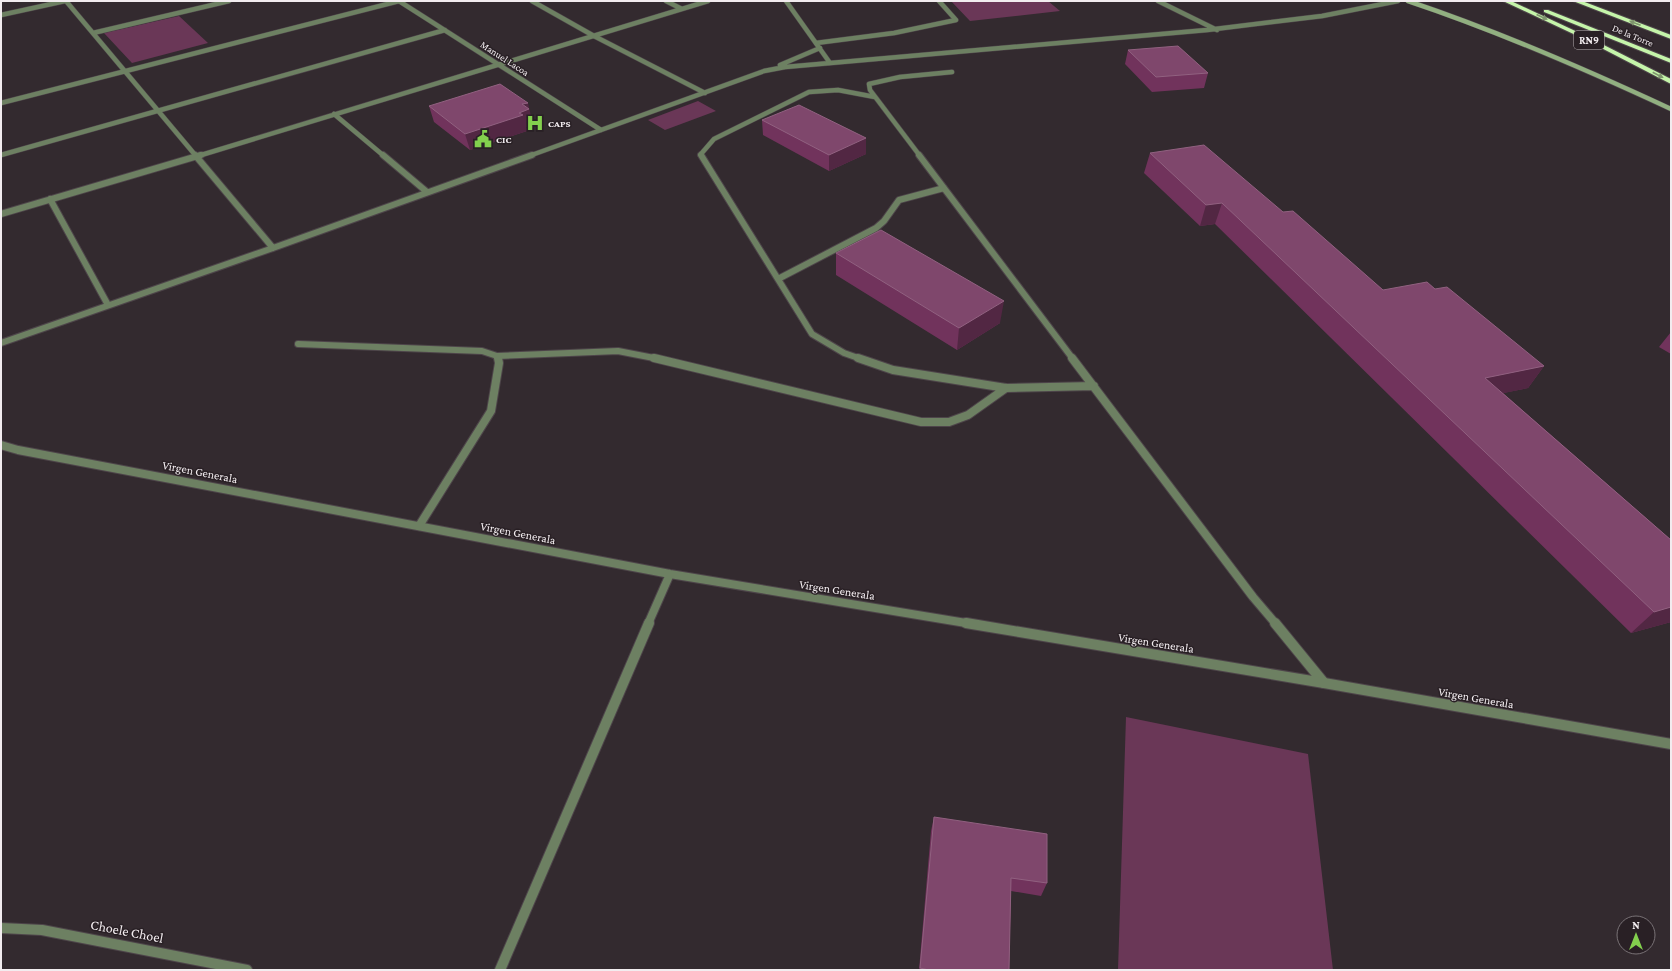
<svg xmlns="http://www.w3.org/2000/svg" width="1672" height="971" viewBox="0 0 1672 971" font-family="'Crimson Pro',serif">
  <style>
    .green { fill: #6a3757 }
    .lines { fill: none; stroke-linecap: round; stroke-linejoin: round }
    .service-far3-casing { stroke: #4e454a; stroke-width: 5.5 }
    .service-far2-casing { stroke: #4e454a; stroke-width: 8 }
    .service-far1-casing { stroke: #4e454a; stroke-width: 10 }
    .service-casing { stroke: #4e454a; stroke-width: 12 }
    .minor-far3-casing { stroke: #4e454a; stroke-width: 5.5 }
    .minor-far2-casing { stroke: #4e454a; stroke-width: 8 }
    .minor-far1-casing { stroke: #4e454a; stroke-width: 10 }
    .minor-casing { stroke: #4e454a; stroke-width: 12 }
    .secondary-casing { stroke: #4e454a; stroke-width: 5.5 }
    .motorway-casing { stroke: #4e454a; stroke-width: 2 }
    .service-far3 { stroke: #6d8062; stroke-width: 4.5 }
    .service-far2 { stroke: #6d8062; stroke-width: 6 }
    .service-far1 { stroke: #6d8062; stroke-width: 8 }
    .service { stroke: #6d8062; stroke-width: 10 }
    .minor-far3 { stroke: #6d8062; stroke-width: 4.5 }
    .minor-far2 { stroke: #6d8062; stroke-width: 6 }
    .minor-far1 { stroke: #6d8062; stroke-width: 8 }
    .minor { stroke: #6d8062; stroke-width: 10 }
    .secondary { stroke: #91af80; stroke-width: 4.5 }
    .motorway { fill: #c5f5aa; fill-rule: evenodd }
    .wall { fill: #71335c }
    .shaded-wall { fill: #522743 }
    .building { fill: #7f476c; stroke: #916180 }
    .oneway { fill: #7f956e }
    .labels { text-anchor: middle; stroke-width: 3; stroke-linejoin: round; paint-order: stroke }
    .far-street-label { font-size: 10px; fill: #f2ecef; stroke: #292025 }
    .far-poi-label { font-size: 10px; font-weight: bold; fill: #f2ecef; stroke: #292025; text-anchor: start }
    .shield { fill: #292025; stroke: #b6afb2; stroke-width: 1 }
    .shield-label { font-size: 11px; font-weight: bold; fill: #f2ecef }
    .street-label { font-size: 12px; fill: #f2ecef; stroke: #292025 }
    .near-street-label { font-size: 14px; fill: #f2ecef; stroke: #292025 }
  </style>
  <rect width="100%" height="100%" fill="#332a2f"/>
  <!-- green -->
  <path class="green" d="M951 1H1048L1060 11 970 21Z
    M179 16 208 43 132 63 104 33Z
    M698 101 716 111 665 130 648 120Z
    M1126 717 1308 754 1333 970H1118Z"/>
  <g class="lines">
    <!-- service-far3 casing -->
    <g class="service-far3-casing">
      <path id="service-far3" d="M816 43 894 33 956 20 939 1
        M702 156 701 154 714 139 809 92 838 90 875 97
        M920 156 870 90 869 84 900 77 952 72"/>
    </g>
    <!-- service-far2 casing -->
    <g class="service-far2-casing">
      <path id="service-far2" d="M701 155 812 334 844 353 861 359
        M919 155 1073 359
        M778 279 876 228 884 221 899 200 944 188
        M298 344 482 351 497 356 498 359
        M497 356 618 351 659 359"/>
    </g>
    <!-- service-far1 casing -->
    <g class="service-far1-casing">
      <path id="service-far1" d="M654 358 921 422H949L968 415 1006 388
        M858 358 893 370 1006 388 1094 386
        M1072 358 1253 597 1276 624
        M419 526 491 411 499 363 498 358"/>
    </g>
    <!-- service casing -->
    <g class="service-casing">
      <path id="service" d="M1275 623 1324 683"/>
    </g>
    <!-- minor-far3 casing -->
    <g class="minor-far3-casing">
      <path id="minor-far3" d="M66 1 196 156
        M399 1 601 130
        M532 1 594 36 705 93
        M666 1 682 9
        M786 1 830 63
        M1158 1 1217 30
        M1 15 65 1
        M93 33 229 1
        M780 65 820 48
        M1 103 399 1
        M334 114 384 156
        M1 155 445 30
        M198 156 708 1
        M529 156 764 71 785 67 1207 30 1322 16 1398 1"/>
    </g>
    <!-- minor-far2 casing -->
    <g class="minor-far2-casing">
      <path id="minor-far2" d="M195 155 273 248
        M383 155 427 192
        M50 199 108 305
        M1 214 201 155
        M1 343 273 248 532 155"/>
    </g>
    <!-- minor-far1 casing -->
    <g class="minor-far1-casing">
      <path id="minor-far1" d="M1 445 18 450 670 574 972 624
        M648 624 670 574"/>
    </g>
    <!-- minor casing -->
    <g class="minor-casing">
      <path id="minor" d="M966 623 1324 683 1671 744
        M1 928 42 930 247 970
        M500 970 649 623"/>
    </g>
    <!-- secondary casing -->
    <g class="secondary-casing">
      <path id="secondary" d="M1408 1C1498 31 1585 69 1671 109"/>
    </g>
    <!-- motorway casing -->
    <g class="motorway-casing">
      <path id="motorway" d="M1503 1H1511L1586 36 1671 79V84L1582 38Z
        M1573 1H1582L1671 35V39Z
        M1544 10H1548L1671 59V63L1544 12Z"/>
    </g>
    <!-- service-far3 -->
    <use href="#service-far3" class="service-far3"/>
    <!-- service-far2 -->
    <use href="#service-far2" class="service-far2"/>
    <!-- service-far1 -->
    <use href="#service-far1" class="service-far1"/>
    <!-- service -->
    <use href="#service" class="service"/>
    <!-- minor-far3 -->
    <use href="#minor-far3" class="minor-far3"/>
    <!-- minor-far2 -->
    <use href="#minor-far2" class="minor-far2"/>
    <!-- minor-far1 -->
    <use href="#minor-far1" class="minor-far1"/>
    <!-- minor -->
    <use href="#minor" class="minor"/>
    <!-- secondary -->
    <use href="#secondary" class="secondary"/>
    <!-- motorway -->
    <use href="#motorway" class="motorway"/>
  </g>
  <!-- wall -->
  <path class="wall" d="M1128 50 1208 73 1204 88 1152 92 1125 64Z
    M429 106 532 118 533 125 526 127 527 131 470 150 434 122Z
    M762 120 866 154 829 171 763 135Z
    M1150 153 1283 212 1383 290 1435 289 1544 366 1528 388 1503 393 1671 540V622L1631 633 1215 224 1200 226 1144 173Z
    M836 253 1000 323 957 350 836 275Z
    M1671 332V354L1659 347Z
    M934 817 1047 883 1041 896 1011 891 1009 970H919L931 831Z"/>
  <!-- shaded-wall -->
  <path class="shaded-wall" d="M528 103 533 125 526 127 527 131 470 150 465 134 522 104Z
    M866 138V154L829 171V155Z
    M1222 203 1215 224 1200 226 1206 205Z
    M1004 301 1000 323 957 350 959 328Z
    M1544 366 1528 388 1470 400 1485 378Z
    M1671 607V622L1631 633 1654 612Z"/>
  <!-- building -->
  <path class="building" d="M1178 46 1208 73 1156 77 1128 50Z
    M500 84 528 103 522 104 529 109 519 113 523 115 465 134 429 106Z
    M799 105 866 138 829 155 762 120Z
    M1204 145 1283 212 1293 211 1383 290 1427 282 1435 289 1447 287 1544 366 1485 378 1671 540V607L1654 612 1222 203 1206 205 1150 153Z
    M881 230 1004 301 959 328 836 253Z
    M934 817 1047 834V883L1011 878 1009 970H929L920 968Z"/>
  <!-- one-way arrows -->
  <defs><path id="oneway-solid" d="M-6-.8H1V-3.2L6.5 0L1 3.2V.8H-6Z"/></defs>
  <g class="oneway">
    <use href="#oneway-solid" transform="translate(1542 17) rotate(25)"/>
    <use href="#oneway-solid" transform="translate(1635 23) rotate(-159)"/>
    <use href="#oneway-solid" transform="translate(1658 75) rotate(28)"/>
  </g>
  <!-- icons -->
  <defs>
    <g id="hospital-bare" transform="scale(1.38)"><path d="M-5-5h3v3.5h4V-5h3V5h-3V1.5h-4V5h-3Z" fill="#83d04e" stroke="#292025" stroke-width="2.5" paint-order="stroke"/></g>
    <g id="civic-bare" transform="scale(1.38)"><path d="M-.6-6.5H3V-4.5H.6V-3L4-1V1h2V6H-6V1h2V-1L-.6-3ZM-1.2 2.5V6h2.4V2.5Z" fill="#83d04e" stroke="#292025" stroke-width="2.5" paint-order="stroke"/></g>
  </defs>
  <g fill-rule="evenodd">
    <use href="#hospital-bare" x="535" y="123"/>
    <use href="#civic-bare" x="483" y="139"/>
  </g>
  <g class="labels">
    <!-- far-street labels -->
    <g class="far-street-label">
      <text transform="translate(1633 35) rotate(22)" y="4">De la Torre</text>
      <text transform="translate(505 58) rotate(33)" y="4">Manuel Lacoa</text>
    </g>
    <!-- far-poi labels -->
    <g class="far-poi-label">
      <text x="548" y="127">CAPS</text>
      <text x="496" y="143">CIC</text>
    </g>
    <!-- shield labels -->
    <rect class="shield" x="1574" y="31" width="30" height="18" rx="3"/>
    <g class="shield-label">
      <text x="1589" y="44">RN9</text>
    </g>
    <!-- street labels -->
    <g class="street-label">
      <text transform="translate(200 472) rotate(11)" y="4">Virgen Generala</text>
      <text transform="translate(518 533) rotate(11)" y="4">Virgen Generala</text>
      <text transform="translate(837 590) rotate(9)" y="4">Virgen Generala</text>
      <text transform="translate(1156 643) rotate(9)" y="4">Virgen Generala</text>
      <text transform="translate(1476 698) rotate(10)" y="4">Virgen Generala</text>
    </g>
    <!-- near-street labels -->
    <g class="near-street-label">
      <text transform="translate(127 931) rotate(11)" y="5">Choele Choel</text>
    </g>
  </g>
  <!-- border -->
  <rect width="1672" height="971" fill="none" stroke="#f2ecef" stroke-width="4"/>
  <!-- north arrow -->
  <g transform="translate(1636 935)"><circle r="19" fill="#292025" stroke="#797276"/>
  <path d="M0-3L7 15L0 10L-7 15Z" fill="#83d04e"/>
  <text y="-6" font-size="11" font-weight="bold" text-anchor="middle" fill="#f2ecef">N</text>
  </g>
</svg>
